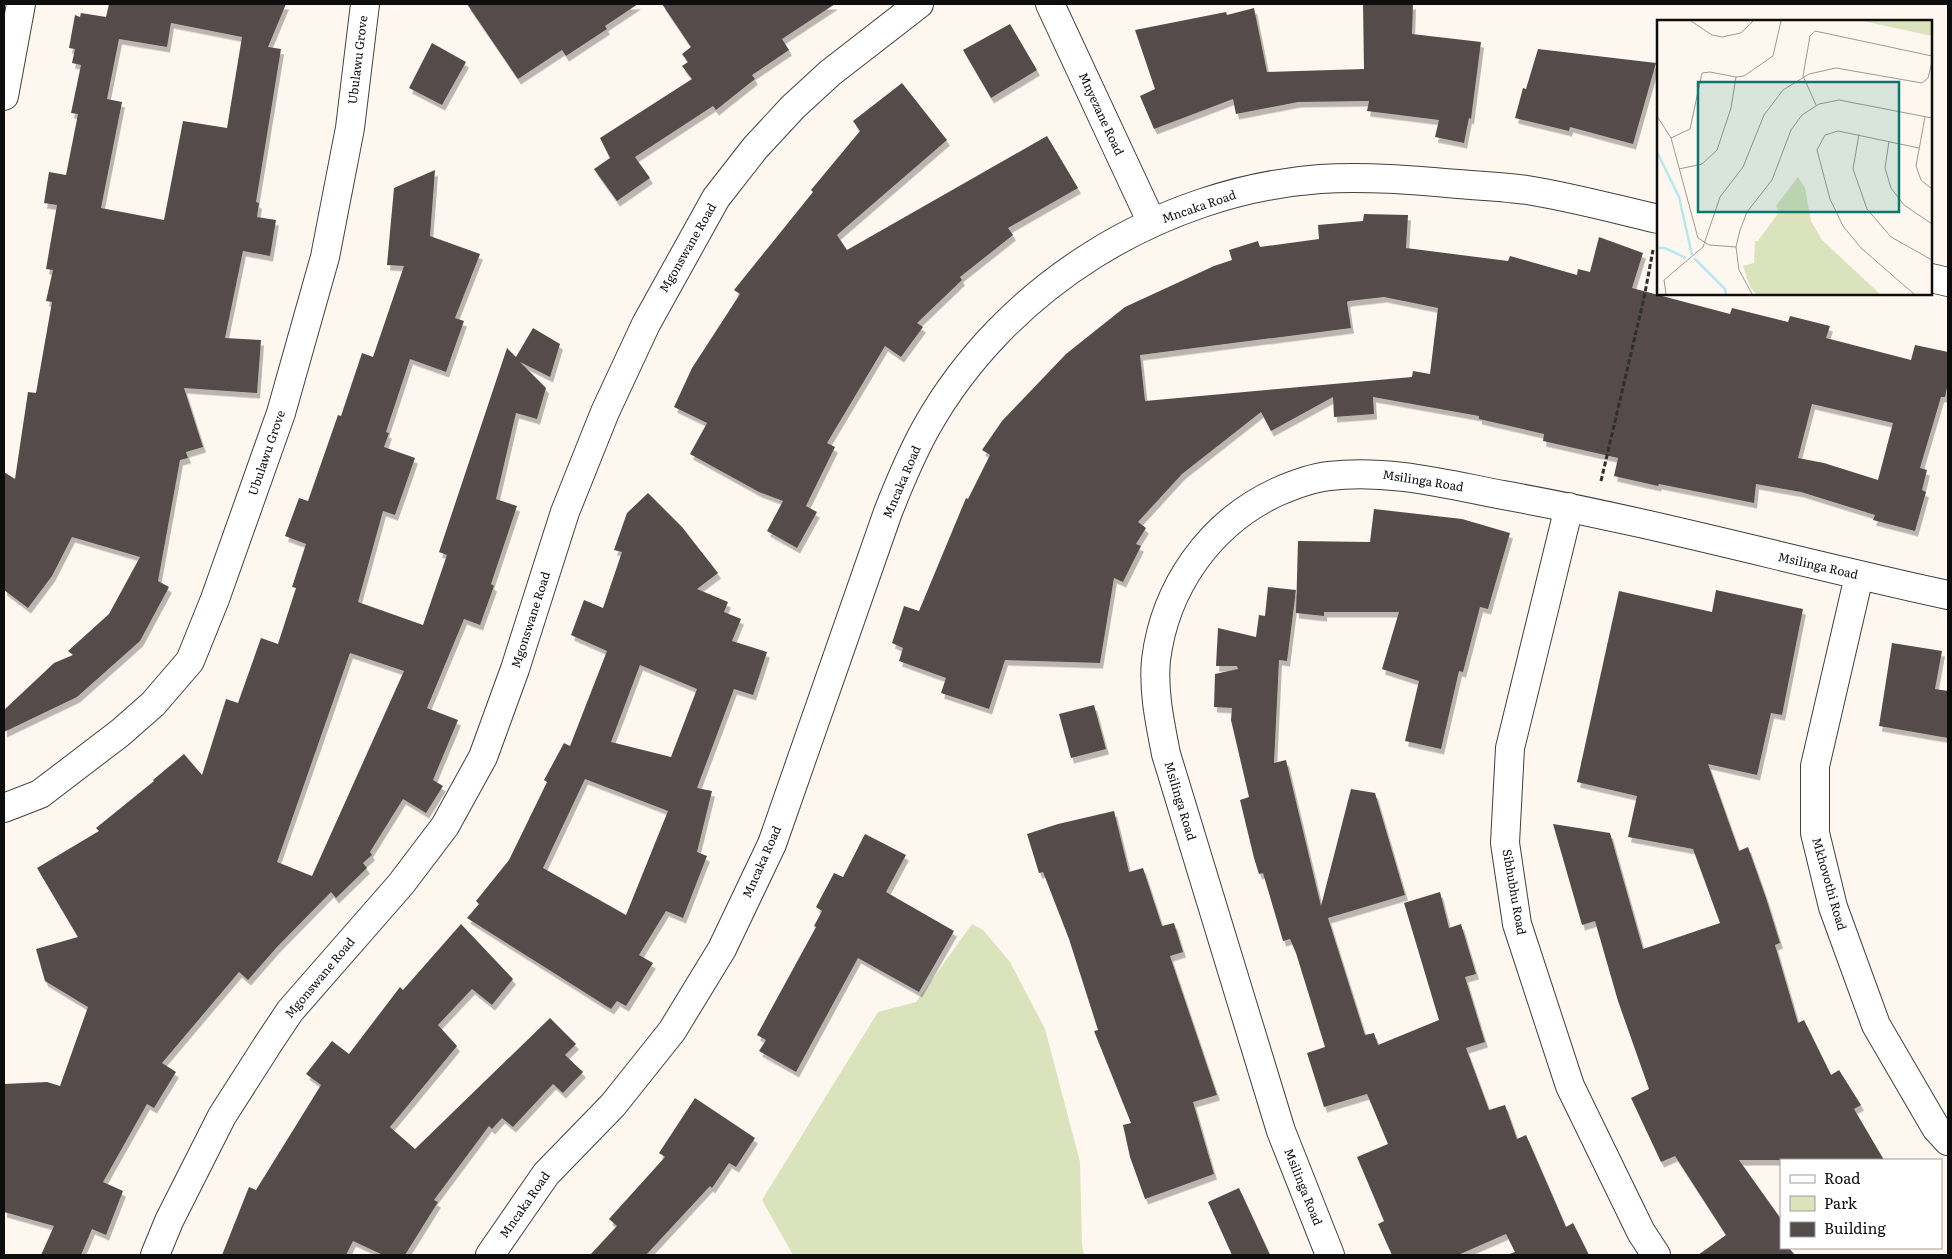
<svg xmlns="http://www.w3.org/2000/svg" width="1952" height="1259" viewBox="0 0 1952 1259" font-family="Literata,serif">
  <style>
    .green { fill: #dae3bc }
    .building { fill: #544c4b; fill-rule: evenodd; filter: url(#shadow) }
    .lines { fill: none; stroke-linecap: round; stroke-linejoin: round }
    .street-casing { stroke: #404040; stroke-width: 30 }
    .path { stroke: #2f2f2f; stroke-width: 3; stroke-dasharray: 5 2.5; stroke-linecap: butt }
    .street { stroke: #fff; stroke-width: 28 }
    .labels { text-anchor: middle; stroke-width: 5; stroke-linejoin: round; paint-order: stroke }
    .street-label { font-size: 12px; fill: #0d0d0d; stroke: #fff }
    .inset-river { fill: none; stroke: #b9e7ef; stroke-width: 2.5 }
    .inset-road { fill: none; stroke: #9d9995; stroke-width: 1 }
    .view { fill: #0f766e; fill-opacity: 0.15; stroke: #0f766e; stroke-width: 2.5 }
    .inset-edge { fill: none; stroke: #0d0d0d; stroke-width: 2.5 }
  </style>
  <defs>
    <filter id="shadow"><feDropShadow dx="3" dy="5.5" stdDeviation="0" flood-color="#0004"/></filter>
  </defs>
  <rect width="100%" height="100%" fill="#fdf7ef"/>
  <!-- green -->
  <path class="green" d="M972 924 983 930 1010 962 1045 1029 1080 1162 1082 1245 1084 1255H793L762 1200 878 1012 916 1002Z"/>
  <!-- building -->
  <path class="building" d="M109 4H286L268 47 281 49 256 202 259 203 257 217 276 220 270 256 243 251 225 338 261 340 257 393 184 388 203 447 186 452 188 458 180 460 158 581 169 587 140 641 77 697 4 732V710L54 663 73 655 68 651 109 614 140 557 72 537 52 576 28 608 4 590V472L15 479 28 392 36 393 52 302 46 301 53 270 46 269 57 205 44 203 49 172 66 175 78 114 71 113 81 65 72 63 75 49 69 48 75 15 80 17 81 13 106 17ZM171 23 242 37 227 128 183 121 164 220 101 208 122 102 107 99 119 39 167 47Z
    M467 4H638L605 26 607 29 566 56 562 50 518 79Z
    M662 4H835L782 39 789 50 752 75 755 79 716 110 713 106 635 157 650 178 617 201 594 169 610 158 600 138 692 79 682 66 688 62 682 54 691 47Z
    M1363 4H1413L1412 34 1481 42 1471 119 1469 118 1464 143 1435 137 1439 120 1367 111 1369 101 1298 102 1236 114 1233 99 1154 129 1140 96 1155 89 1135 30 1226 12 1227 15 1254 8 1267 72 1364 69Z
    M1010 24 1037 70 991 98 963 50Z
    M432 43 466 62 442 105 409 88Z
    M1538 49 1656 63 1633 144 1570 127 1569 131 1515 118 1523 88 1526 89Z
    M902 83 947 140 837 235 847 250 1047 136 1078 188 1008 228 1013 235 960 277 962 280 917 323 923 327 901 357 885 346 827 443 835 447 806 506 817 512 797 548 767 531 783 501 759 492 690 454 707 423 674 407 692 368 740 294 734 290 813 192 811 190 860 131 853 121Z
    M435 170 430 236 480 254 455 318 464 321 446 372 410 359 386 432 389 433 384 447 415 458 395 515 383 511 358 602 423 625 447 555 439 552 507 348 516 357 533 328 560 344 550 377 520 362 546 388 537 419 516 413 496 499 517 506 491 584 494 586 480 625 464 619 427 708 458 720 433 780 443 786 426 813 403 799 370 852 372 855 363 863 367 868 336 898 331 892 277 947 248 980 239 972 162 1063 176 1072 154 1108 147 1104 103 1182 123 1191 106 1235 92 1229 81 1255H41L54 1226 4 1212V1084L47 1082 60 1086 88 1007 45 981 36 949 78 937 37 868 99 831 96 828 154 781 153 780 184 754 202 775 226 699 238 703 261 638 278 644 296 588 292 587 306 544 285 536 299 498 308 501 338 415 341 416 362 353 373 357 404 266 387 265 394 188ZM350 653 404 671 312 876 277 862Z
    M1364 214 1408 215 1406 248 1508 261 1510 256 1577 275 1578 269 1590 272 1599 237 1643 253 1632 288 1730 314 1732 308 1788 322 1790 316 1830 326 1826 338 1911 360 1915 345 1948 352V383L1945 397H1941L1920 468 1927 470 1922 490 1926 492 1915 531 1873 520 1875 515 1801 492 1756 484 1754 503 1659 484 1658 486 1614 476 1618 458 1543 441 1544 434 1479 419V416L1373 397 1374 414 1334 417 1333 397 1271 431 1261 412 1182 474 1138 522 1146 528 1136 544 1141 546 1123 582 1114 578 1100 663 1005 660 989 709 941 693 946 678 899 661 903 648 892 643 904 606 919 611 966 498 968 499 990 455 982 450 1002 421 1066 354 1125 307 1214 266 1232 260 1229 250 1258 241 1260 247 1319 239 1318 225 1363 221ZM1384 297 1438 308 1430 374 1413 371 1412 377 1145 401 1140 355 1351 328 1347 302 1349 301ZM1812 404 1893 423 1878 480 1824 463 1798 458Z
    M648 493 682 527 718 573 697 589 728 602 724 612 741 619 732 641 767 652 753 695 734 689 697 788 712 791 697 852 707 856 683 918 666 911 639 955 653 963 626 1006 617 1001 611 1009 467 918 479 904 476 901 509 860 547 782 544 780 564 743 570 746 607 651 571 635 584 600 603 608 622 552 614 550 627 513ZM640 665 697 689 671 757 611 742ZM585 779 668 811 626 915 543 868Z
    M1374 509 1462 519 1510 533 1488 609 1480 607 1463 672 1459 671 1441 749 1405 741 1419 681 1382 669 1399 612H1324V616L1296 613 1298 541 1370 542Z
    M1268 587 1296 590 1287 661 1279 660 1274 763 1286 760 1321 906 1351 789 1375 793 1405 895 1328 918 1365 1035 1374 1033 1378 1045 1439 1020 1404 903 1440 892 1449 928 1461 924 1476 974 1465 977 1485 1042 1466 1048 1489 1110 1505 1105 1517 1139 1526 1135 1566 1227 1573 1223 1589 1255H1507L1515 1252 1506 1234 1458 1255H1392L1378 1224 1384 1221 1357 1157 1388 1144 1367 1094 1324 1107 1307 1053 1325 1047 1296 953 1290 939 1283 941 1263 873 1259 874 1254 858 1240 800 1249 797 1231 720 1232 708 1214 707 1215 674 1238 669 1237 666H1216L1218 628 1256 637 1259 615 1265 616Z
    M1716 590 1803 609 1782 715 1771 713 1757 775 1708 764 1739 851 1748 847 1766 898 1780 943 1775 945 1798 1023 1804 1020 1831 1075 1839 1070 1861 1105 1854 1109 1884 1160H1739L1781 1219V1248H1789L1795 1255H1698L1726 1235 1675 1156 1661 1162 1631 1098 1649 1089 1618 1001 1595 921 1582 925 1553 824 1610 833 1643 949 1720 923 1693 849 1628 837 1637 796 1577 782 1619 591 1712 612Z
    M1892 643 1942 651 1935 689 1948 691V738L1879 726Z
    M1094 705 1106 749 1071 758 1059 714Z
    M1114 811 1129 872 1143 868 1162 926 1174 923 1183 952 1170 956 1217 1095 1193 1102 1214 1174 1145 1199 1130 1157 1123 1125 1131 1123 1094 1031 1098 1030 1069 939 1043 872 1039 873 1027 834 1058 824Z
    M865 834 906 855 886 892 954 931 919 992 858 958 796 1072 759 1051 766 1040 757 1035 816 927 814 926 822 911 816 907 834 873 843 877Z
    M461 924 513 979 492 1005 472 989 438 1025 457 1046 390 1127 415 1149 550 1018 576 1044 565 1055 583 1072 563 1093 553 1084 513 1127 502 1118 492 1129 489 1126 434 1200 438 1202 405 1255H383L353 1241 346 1255H222L249 1187 256 1190 321 1085 306 1074 332 1041 349 1054 400 987 403 990Z
    M695 1098 755 1138 736 1167 729 1163 712 1188 710 1186 646 1255H590L617 1226 609 1219 665 1157 659 1153Z
    M1239 1188 1270 1255H1232L1208 1202Z"/>
  <g class="lines">
    <!-- street casing -->
    <g class="street-casing">
      <path id="street" d="M1050 4 1152 223
        M4 96 21 4
        M1931 278 1948 282
        M1569 507 1510 748 1505 843 1517 924 1570 1086 1641 1232 1656 1255
        M1859 576 1815 766V833L1833 907 1876 1025 1936 1128 1948 1141
        M4 808 40 794 120 733 153 704 190 661 215 599 281 413 325 257 350 128 365 4
        M155 1255 169 1221 222 1116 268 1044 290 1011 401 884 445 826 483 757 515 669 565 512 605 412 646 324 716 198 755 148 793 107 830 73 919 4
        M490 1255 546 1174 613 1105 672 1031 722 949 772 844 888 512C899 484 911 455 926 428 1005 287 1160 191 1320 179 1366 176 1412 180 1458 184 1481 186 1505 187 1527 190 1571 197 1615 209 1658 219
        M1330 1255 1281 1131 1166 754C1160 723 1153 691 1156 660 1165 587 1210 523 1277 492 1293 485 1311 478 1329 476 1388 469 1445 484 1503 495 1653 522 1800 563 1948 595"/>
    </g>
    <!-- path -->
    <path class="path" d="M1601 481 1644 298 1653 250"/>
    <!-- street -->
    <use href="#street" class="street"/>
  </g>
  <g class="labels">
    <!-- street labels -->
    <g class="street-label">
      <text transform="translate(358 60) rotate(-83)" y="4">Ubulawu Grove</text>
      <text transform="translate(1101 114) rotate(65)" y="4">Mnyezane Road</text>
      <text transform="translate(1199 207) rotate(-19)" y="4">Mncaka Road</text>
      <text transform="translate(688 248) rotate(-60)" y="4">Mgonswane Road</text>
      <text transform="translate(267 453) rotate(-71)" y="4">Ubulawu Grove</text>
      <text transform="translate(1423 481) rotate(9)" y="4">Msilinga Road</text>
      <text transform="translate(902 482) rotate(-67)" y="4">Mncaka Road</text>
      <text transform="translate(1818 566) rotate(13)" y="4">Msilinga Road</text>
      <text transform="translate(531 620) rotate(-72)" y="4">Mgonswane Road</text>
      <text transform="translate(1180 801) rotate(73)" y="4">Msilinga Road</text>
      <text transform="translate(762 862) rotate(-66)" y="4">Mncaka Road</text>
      <text transform="translate(1829 884) rotate(74)" y="4">Mkhovothi Road</text>
      <text transform="translate(1514 892) rotate(80)" y="4">Sibhubhu Road</text>
      <text transform="translate(320 978) rotate(-50)" y="4">Mgonswane Road</text>
      <text transform="translate(1303 1187) rotate(68)" y="4">Msilinga Road</text>
      <text transform="translate(525 1205) rotate(-55)" y="4">Mncaka Road</text>
    </g>
  </g>
  <!-- overview -->
  <g transform="translate(1657 20)">
    <rect width="275" height="275" fill="#fdf7ef"/>
    <path d="M206 1H275V16ZM141 157 148 168 154 201 165 220 223 274H99L93 267 86 246 97 243 98 221H101L122 192 119 186Z" fill="#dae3bc"/>
    <path class="inset-river" d="M0 132 22 177 35 235M0 228H8L29 238M37 238 68 269 69 274"/>
    <path class="inset-road" d="M34 1 55 15 65 17 84 13 96 1M159 85 146 56 153 16 158 11 275 36M0 96 14 118 41 218 52 225 79 227M268 97 259 146 264 160 275 169M202 114 196 149 210 189 234 217 275 240M14 118 33 109 45 53 53 52 79 57M232 121 228 148 234 168 247 185 275 204M22 149 45 144 60 130 74 88 79 57 87 56 116 36 124 1M9 274 7 260 46 227 63 177 86 147 107 95 126 70 152 54 179 48 265 63 271 58 275 42M95 274 82 250 79 227 83 210 90 192 115 160 134 110 145 95 162 84 182 80 275 98M257 274 204 228 186 206 173 179 160 130 168 115 181 111 262 128"/>
    <path class="view" d="M41 62H242V192H41Z"/>
    <rect width="275" height="275" class="inset-edge"/>
  </g>
  <!-- border -->
  <rect width="1952" height="1259" fill="none" stroke="#0d0d0d" stroke-width="10"/>
  <!-- legend -->
  <rect x="1780" y="1159" width="162" height="90" fill="#ffffff" stroke="#9e9e9e"/>
  <rect x="1790" y="1175" width="25" height="8" fill="#ffffff" stroke="#9e9e9e"/>
  <text x="1824" y="1184" font-size="15" fill="#0d0d0d">Road</text>
  <rect x="1790" y="1196" width="25" height="15" fill="#dae3bc" stroke="#9e9e9e"/>
  <text x="1824" y="1209" font-size="15" fill="#0d0d0d">Park</text>
  <rect x="1790" y="1222" width="25" height="15" fill="#544c4b" stroke="#9e9e9e"/>
  <text x="1824" y="1234" font-size="15" fill="#0d0d0d">Building</text>
</svg>
